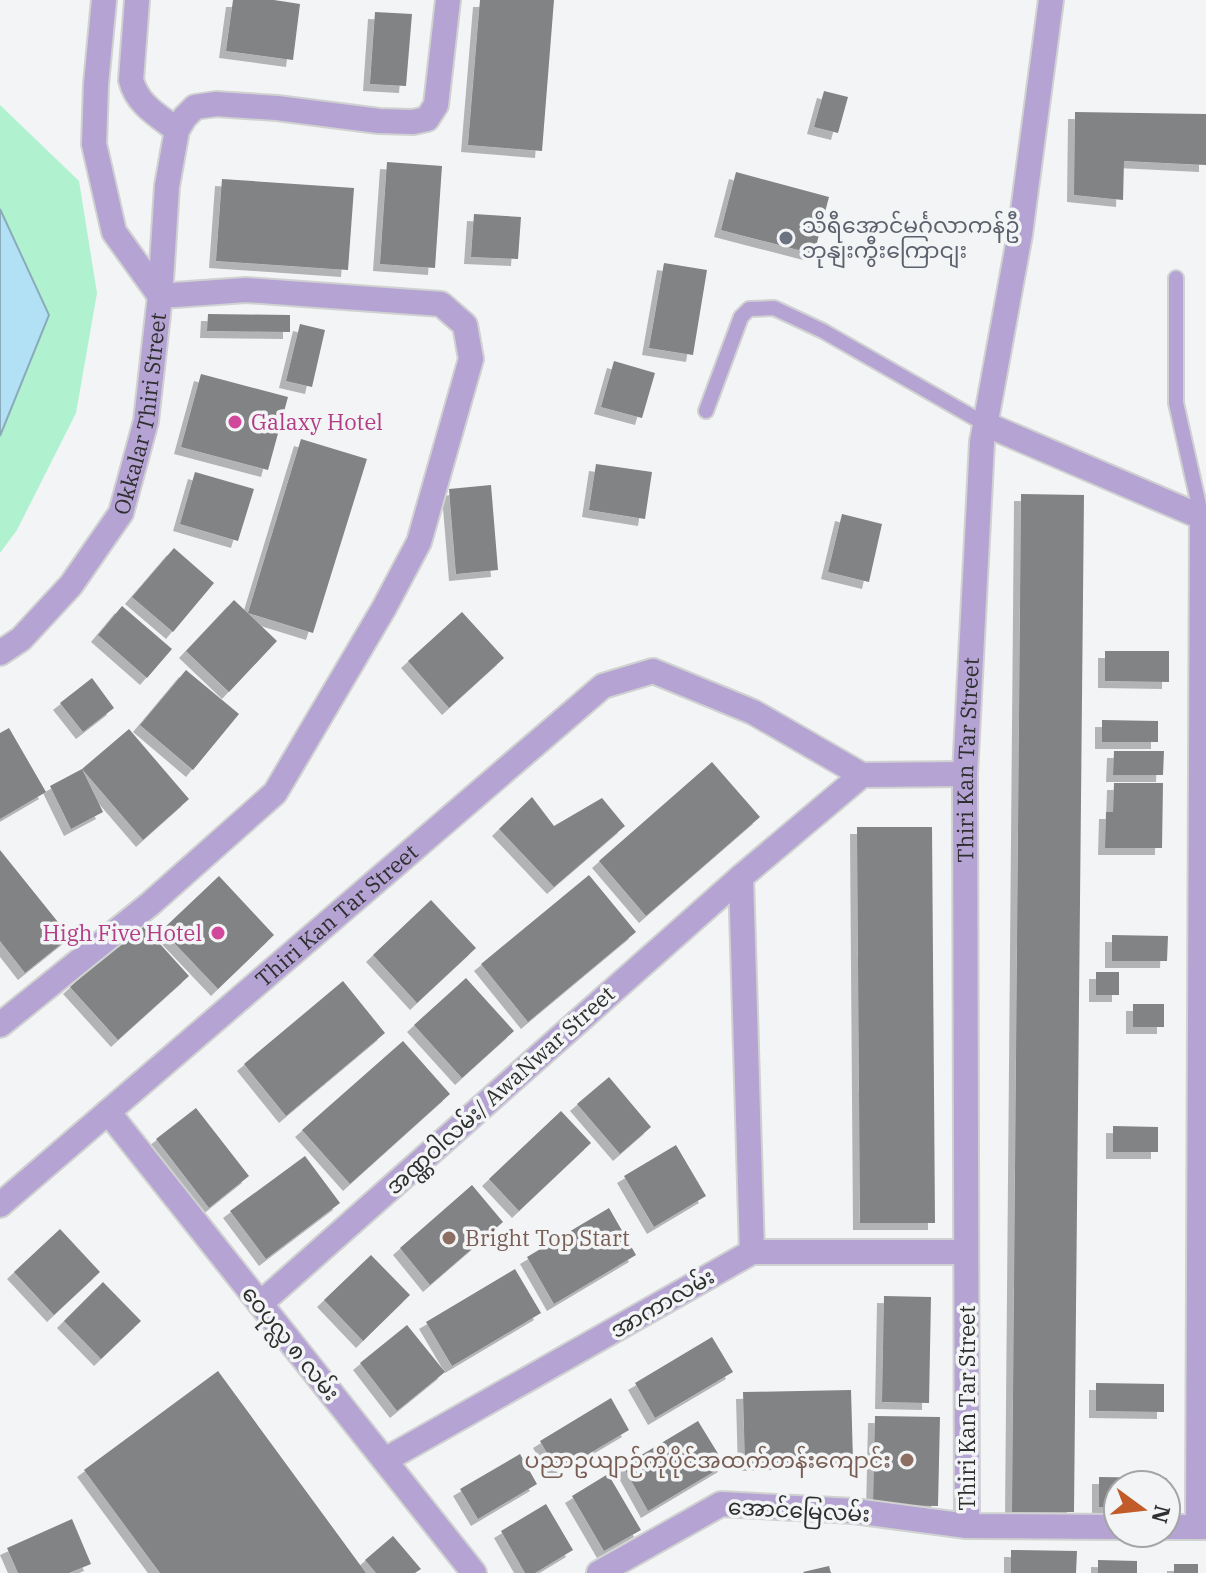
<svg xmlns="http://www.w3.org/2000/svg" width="1206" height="1573" viewBox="0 0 1206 1573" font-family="'IBM Plex Serif','Noto Sans Myanmar',serif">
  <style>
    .green { fill: #b0f2cf }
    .water { fill: #b2e1f6; stroke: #8aacba; stroke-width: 2 }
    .building { fill: #828384; filter: url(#shadow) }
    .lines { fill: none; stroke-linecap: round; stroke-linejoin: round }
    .lane-casing { stroke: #d0d1d1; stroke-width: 18 }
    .street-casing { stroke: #d0d1d1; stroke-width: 28 }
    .lane { stroke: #b4a3d3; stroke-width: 14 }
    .street { stroke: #b4a3d3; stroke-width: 24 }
    .worship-dot { fill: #6b7280; stroke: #f3f4f5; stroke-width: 3 }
    .hotel-dot { fill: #d1479c; stroke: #f3f4f5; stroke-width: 3 }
    .education-dot { fill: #8d6e63; stroke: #f3f4f5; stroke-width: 3 }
    .labels { text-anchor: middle; stroke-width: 7; stroke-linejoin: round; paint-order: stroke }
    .worship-label { font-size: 22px; fill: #5b616d; stroke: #f3f4f5; text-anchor: start }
    .street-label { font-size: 22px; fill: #2e2f2f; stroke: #f3f4f5 }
    .hotel-label { font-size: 22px; fill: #b23c85; stroke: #f3f4f5; text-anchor: start }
    .education-label { font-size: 22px; fill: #785e54; stroke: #f3f4f5; text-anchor: start }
  </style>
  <defs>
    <filter id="shadow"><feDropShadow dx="-7" dy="7" stdDeviation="0" flood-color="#0004"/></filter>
  </defs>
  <rect width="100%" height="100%" fill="#f3f4f5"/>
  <!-- green -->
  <path class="green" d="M0 105 79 181 97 293 76 413 17 530 0 553Z"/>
  <!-- water -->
  <path class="water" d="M0 209 49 315 0 436Z"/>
  <!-- building -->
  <path class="building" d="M233 0H274L300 4 293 60 226 51Z
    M480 0H554L542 151 468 145Z
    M375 12 412 14 406 86 370 84Z
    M824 91 848 97 838 133 814 127Z
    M1075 112 1206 114V165L1124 161 1123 200 1074 195Z
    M387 162 442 166 435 268 380 264Z
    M736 172 829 197 814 254 721 230Z
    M222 179 354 188 348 270 216 261Z
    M474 214 521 217 518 259 471 257Z
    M664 263 707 270 693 355 649 348Z
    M208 314 290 315V332L207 331Z
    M300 324 325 330 312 387 286 381Z
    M614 361 655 373 642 418 601 407Z
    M201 374 288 397 268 470 181 447Z
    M301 439 367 459 313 633 248 613Z
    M596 464 652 472 645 519 589 510Z
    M195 472 254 489 238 541 180 524Z
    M491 485 498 570 456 574 449 489Z
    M1021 494 1084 495 1074 1512H1012Z
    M842 514 882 524 869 582 828 572Z
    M174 548 214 583 173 632 132 597Z
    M234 600 277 641 229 692 186 651Z
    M122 606 172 649 147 678 98 635Z
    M462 612 504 658 449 708 408 661Z
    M1105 651H1169V682L1105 681Z
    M186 670 239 714 193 770 140 725Z
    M92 678 114 708 83 732 60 703Z
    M1102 720 1158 721V742H1102Z
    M9 728 46 792 0 819V733Z
    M129 729 189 799 143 840 82 769Z
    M1114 751H1164L1163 775H1113Z
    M712 762 760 817 646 916 599 861Z
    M82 769 103 812 71 829 50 786Z
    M1114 783H1163L1162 848H1105L1106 812H1113Z
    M532 797 554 826 602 798 625 826 554 887 499 829Z
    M857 827H932L935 1223H860Z
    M0 850 70 937 25 973 0 941Z
    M589 875 636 932 528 1022 481 964Z
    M219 876 274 935 218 989 162 930Z
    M431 900 476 948 417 1003 373 955Z
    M141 923 189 976 118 1040 70 987Z
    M1112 935 1168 936 1167 961H1112Z
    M1096 972H1119V995H1096Z
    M466 978 514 1031 462 1078 414 1025Z
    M343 981 385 1033 286 1116 244 1064Z
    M1133 1004H1164V1027H1133Z
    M403 1041 450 1094 350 1184 302 1130Z
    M609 1077 651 1127 620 1154 577 1104Z
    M196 1108 249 1176 209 1208 156 1139Z
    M561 1111 591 1143 519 1211 489 1179Z
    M1113 1126 1158 1127V1152H1113Z
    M676 1145 706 1196 654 1227 624 1176Z
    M305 1156 340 1203 266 1259 230 1211Z
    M472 1185 503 1222 430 1285 400 1248Z
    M609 1208 636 1255 554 1304 527 1257Z
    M60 1229 100 1272 54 1315 14 1272Z
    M371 1255 410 1295 363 1341 324 1300Z
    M515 1269 541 1313 452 1366 426 1322Z
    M103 1282 141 1321 101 1359 64 1321Z
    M884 1296 931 1297 929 1403 882 1402Z
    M407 1325 445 1372 397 1411 360 1363Z
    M712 1337 733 1372 655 1418 635 1383Z
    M218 1371 366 1573H160L84 1470Z
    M1096 1383 1164 1384V1412L1096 1411Z
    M851 1390 853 1461 745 1464 743 1392Z
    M611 1398 629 1430 558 1472 540 1441Z
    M875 1416 940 1417 938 1506 873 1505Z
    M698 1421 725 1465 648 1511 623 1466Z
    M520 1454 537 1484 478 1519 460 1489Z
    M608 1474 641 1530 604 1551 572 1496Z
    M1099 1477 1167 1478V1485H1118V1507H1099Z
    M546 1504 573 1550 535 1573H525L501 1531Z
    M72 1519 91 1564 69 1573H18L7 1548Z
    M393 1536 421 1569 415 1573H376L365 1560Z
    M1011 1550 1077 1551 1076 1573H1011Z
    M1098 1560 1137 1561V1573H1098Z
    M1174 1564H1198V1573H1174Z
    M829 1566 831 1573H804L803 1572Z"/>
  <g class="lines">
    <!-- lane casing -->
    <g class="lane-casing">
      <path id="lane" d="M1176 278V403L1202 519
        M706 411 741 317 749 309 774 308 823 331 985 424"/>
    </g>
    <!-- street casing -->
    <g class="street-casing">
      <g id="street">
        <path d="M137 0 131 80C137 104 157 115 177 130"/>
        <path d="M985 424 1206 519"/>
        <path id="s1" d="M0 653 21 639 71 585 121 513 146 421 160 296 167 186 177 130 185 117 195 107 216 104 277 108 379 121 413 122 427 119 436 105 448 0"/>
        <path d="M741 877 752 1252"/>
        <path d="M0 1025 150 904 275 793 384 608 419 542 471 359 465 325 441 304 246 290 160 296 114 232 94 144 96 84 104 0"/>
        <path d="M108 1112 474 1573"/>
        <path id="s2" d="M0 1205 603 686 653 671 753 712 862 775"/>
        <path d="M260 1304 741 877 862 775 965 774"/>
        <path d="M385 1460 752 1252H966"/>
        <path id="s3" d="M967 1526 965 774 982 442 1020 234 1051 0"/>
        <path d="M1166 1527H1206"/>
        <path d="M1198 1527 1202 519"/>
        <path d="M599 1573 721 1504 854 1511 967 1526 1118 1527"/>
      </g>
    </g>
    <!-- lane -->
    <use href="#lane" class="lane"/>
    <!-- street -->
    <use href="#street" class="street"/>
  </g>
  <!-- markers -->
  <circle class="worship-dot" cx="786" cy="238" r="8"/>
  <g class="hotel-dot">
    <circle cx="235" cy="422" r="8"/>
    <circle cx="218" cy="933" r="8"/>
  </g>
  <g class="education-dot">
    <circle cx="449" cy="1238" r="8"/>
    <circle cx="907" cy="1460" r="8"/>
  </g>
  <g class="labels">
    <!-- worship labels -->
    <g class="worship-label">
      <text x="802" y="233">သိရီအောင်မင်္ဂလာကန်ဦ<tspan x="802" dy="25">ဘုနျးကွီးကြောငျး</tspan></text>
    </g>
    <!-- street labels -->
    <g class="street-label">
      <text dy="8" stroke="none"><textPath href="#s1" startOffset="288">Okkalar Thiri Street</textPath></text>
      <text dy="8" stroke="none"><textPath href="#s3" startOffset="766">Thiri Kan Tar Street</textPath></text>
      <text dy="8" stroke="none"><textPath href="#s2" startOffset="444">Thiri Kan Tar Street</textPath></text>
      <text transform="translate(500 1090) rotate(-42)" y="8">အဏ္ဏဝါလမ်း/ AwaNwar Street</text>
      <text transform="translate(662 1303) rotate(-30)" y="8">အာကာလမ်း</text>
      <text transform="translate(291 1343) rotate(51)" y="8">ဝေပုလ္လ ၈ လမ်း</text>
      <text transform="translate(967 1408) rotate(-90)" y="8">Thiri Kan Tar Street</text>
      <text transform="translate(799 1510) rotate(3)" y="8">အောင်မြေလမ်း</text>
    </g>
    <!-- hotel labels -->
    <g class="hotel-label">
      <text x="251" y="430">Galaxy Hotel</text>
      <text x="202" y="941" text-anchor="end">High Five Hotel</text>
    </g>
    <!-- education labels -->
    <g class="education-label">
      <text x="465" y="1246">Bright Top Start</text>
      <text x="891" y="1468" text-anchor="end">ပညာဥယျာဉ်ကိုပိုင်အထက်တန်းကျောင်း</text>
    </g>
  </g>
  <!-- north arrow -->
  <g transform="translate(1142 1509) rotate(105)"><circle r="38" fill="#f3f4f5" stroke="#a4a5a6" stroke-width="2"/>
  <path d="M0-6L14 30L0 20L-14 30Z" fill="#c15c2a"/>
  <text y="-12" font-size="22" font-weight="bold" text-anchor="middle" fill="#2e2f2f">N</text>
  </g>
</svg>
